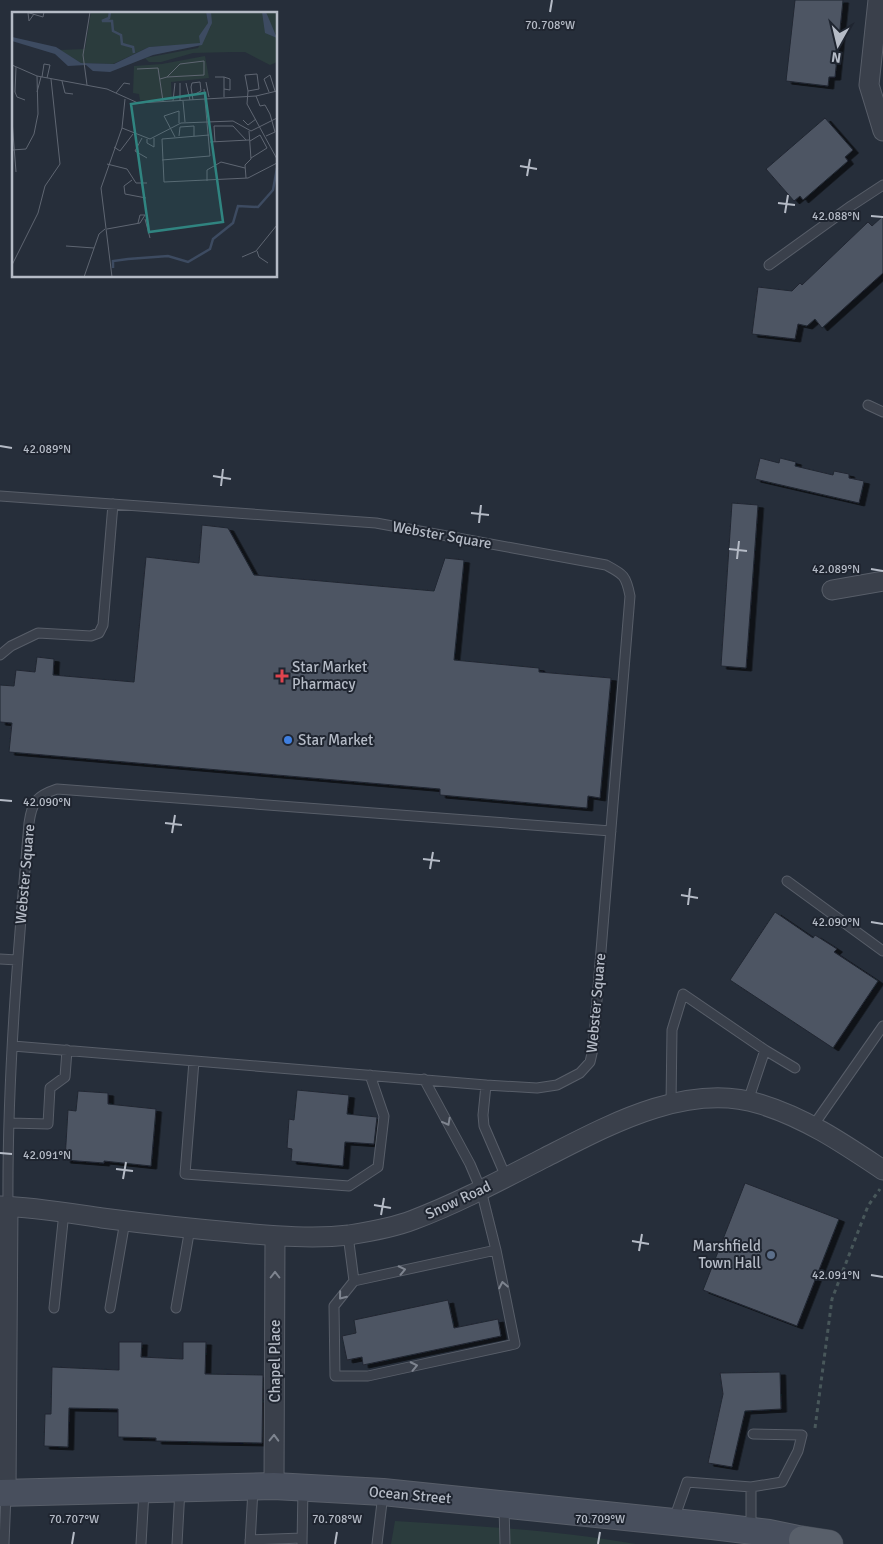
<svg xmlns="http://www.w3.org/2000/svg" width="883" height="1544" viewBox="0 0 883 1544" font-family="Signika,sans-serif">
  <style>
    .green { fill: #2b3c3d }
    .building { fill: #4d5563; stroke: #212732; filter: url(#shadow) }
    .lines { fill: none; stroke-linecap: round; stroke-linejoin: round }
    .service-casing { stroke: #585e69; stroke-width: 11 }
    .minor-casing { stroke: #585e69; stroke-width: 21 }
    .secondary-casing { stroke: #585e69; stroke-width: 28 }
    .primary-casing { stroke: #434954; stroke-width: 29 }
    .path { stroke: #48575a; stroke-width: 3; stroke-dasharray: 4 4; stroke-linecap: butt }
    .service { stroke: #3a404b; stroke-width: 9 }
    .minor { stroke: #3a404b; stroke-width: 19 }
    .secondary { stroke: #484f5d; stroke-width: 26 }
    .primary { stroke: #585f6a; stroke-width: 28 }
    .oneway { stroke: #7e848f }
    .ticks { fill: none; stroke: #b5bbc6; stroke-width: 2 }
    .health-dot { fill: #e0444e; stroke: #1f2530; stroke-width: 2 }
    .shop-dot { fill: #3f7fe0; stroke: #1f2530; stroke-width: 2 }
    .service-dot { fill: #5c6f8a; stroke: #1f2530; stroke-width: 2 }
    .labels { text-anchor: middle; stroke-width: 4; stroke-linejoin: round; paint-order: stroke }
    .street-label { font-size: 15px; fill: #b5bbc6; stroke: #1f2530 }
    .poi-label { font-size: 15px; fill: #b5bbc6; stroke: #1f2530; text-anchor: start }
    .inset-river { fill: none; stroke: #3d4b61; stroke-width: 2.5 }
    .inset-road { fill: none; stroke: #5f6672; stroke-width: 1 }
    .view { fill: #308480; fill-opacity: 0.15; stroke: #308480; stroke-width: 2.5 }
    .inset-edge { fill: none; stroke: #b5bbc6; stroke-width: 2.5 }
    .ticks-label { font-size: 12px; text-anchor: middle; fill: #b5bbc6; stroke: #1f2530; stroke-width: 4; stroke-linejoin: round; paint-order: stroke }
  </style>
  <defs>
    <filter id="shadow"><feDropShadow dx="5.5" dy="3" stdDeviation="0" flood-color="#0009"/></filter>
  </defs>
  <rect width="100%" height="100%" fill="#262e3a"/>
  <!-- green -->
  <path class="green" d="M395 1521C476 1526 557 1530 636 1544H391Z"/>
  <!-- building -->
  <path class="building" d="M795 0H843L835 77H829L828 86 786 81Z
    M825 118 853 150 845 157 848 161 803 200 800 196 794 201 766 169Z
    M883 216V273L822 328 815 319 807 326 798 324 795 339 752 334 758 287 792 291 800 283 802 285 868 222 872 226Z
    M760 458 779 463 780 458 796 462 795 466 833 475 834 471 849 474V478L864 481 859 503 755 479Z
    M732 503 758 505 746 668 721 666Z
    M202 525 228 528 254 575 434 591 445 558 464 560 454 660 539 668V672L611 678 600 798 588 796 587 808 440 795V789L9 752 12 723 0 722V685L14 686 16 670 35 672 37 657 54 659 53 675 134 682 146 557 199 563Z
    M775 912 813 938 815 935 837 949 834 952 878 981 833 1048 730 980Z
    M297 1090 349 1095 347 1114 377 1117 374 1144 345 1142 343 1166 291 1161 292 1149 287 1148 289 1119 294 1120Z
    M78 1091 108 1093V1104L156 1109 151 1166 104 1161V1163L65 1160 68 1110 76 1111Z
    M745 1183 839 1219 797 1326 703 1290Z
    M448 1300 454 1328 498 1319 501 1336 363 1365 362 1357 347 1360 342 1336 356 1333 354 1320Z
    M119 1342H142L141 1357 183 1359V1342H206L205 1374 263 1375 262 1443 156 1441V1438L118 1437V1409L69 1408 68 1447 44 1446 45 1414H51L52 1367 119 1370Z
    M780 1372 781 1409 745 1411 732 1467 708 1463 723 1394 720 1373Z"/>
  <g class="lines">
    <!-- service casing -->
    <g class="service-casing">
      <path id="service" d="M769 265 851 206 883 185
        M868 405 883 412
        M0 496 376 523 606 565C623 574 626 575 630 596L593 1049 590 1062 580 1073 557 1085 537 1088 486 1085 13 1046
        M0 655 11 646 38 633 91 636 99 633 103 625 113 504
        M787 881 883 951
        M0 959 17 960
        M765 1050 795 1068
        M194 1061 185 1174 349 1186 378 1167 384 1116 370 1075
        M486 1085 483 1115 484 1126 506 1177
        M671 1104 672 1030 683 994 765 1050 748 1101
        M10 1123 48 1124 50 1088 65 1077 67 1050
        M813 1126 883 1026
        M8 1206C7 1078 18 951 29 823 32 802 36 796 57 789L611 831
        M348 1235 354 1281 334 1306 335 1376H368L515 1344 496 1250 481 1190 470 1164 424 1079
        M354 1281 496 1250
        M54 1308 64 1212
        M110 1308 125 1221
        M176 1308 190 1228
        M751 1487 782 1482 798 1451 802 1435 753 1434
        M504 1507 505 1544
        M674 1519 687 1482 751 1487V1528
        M250 1540 302 1538
        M4 1544 6 1494
        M141 1544 144 1492
        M177 1544 180 1489
        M250 1544 253 1489
        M302 1544 303 1489
        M377 1544 383 1494"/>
    </g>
    <!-- minor casing -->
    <g class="minor-casing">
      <path id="minor" d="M878 0 869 85 883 131
        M832 590 883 581
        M0 1206C34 1207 68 1213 102 1218 148 1224 195 1229 242 1233 276 1236 315 1239 349 1235 368 1232 395 1227 413 1220 458 1203 501 1180 544 1158 607 1126 687 1081 760 1104 806 1118 844 1144 883 1170
        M274 1486 275 1236
        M6 1493 8 1206"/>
    </g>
    <!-- secondary casing -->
    <g class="secondary-casing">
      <path id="secondary" d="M0 1493 274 1486 383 1492 712 1526 769 1533 803 1540 817 1544"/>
    </g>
    <!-- primary casing -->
    <g class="primary-casing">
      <path id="primary" d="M803 1540 829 1544"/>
    </g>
    <!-- path -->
    <path class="path" d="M815 1428 832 1299 868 1206 880 1189"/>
    <!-- service -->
    <use href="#service" class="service"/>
    <!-- minor -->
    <use href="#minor" class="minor"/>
    <!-- secondary -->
    <use href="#secondary" class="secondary"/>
    <!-- primary -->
    <use href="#primary" class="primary"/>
  </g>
  <!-- one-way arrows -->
  <defs><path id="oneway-chevron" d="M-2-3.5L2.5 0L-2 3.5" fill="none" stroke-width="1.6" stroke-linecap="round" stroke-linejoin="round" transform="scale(1.25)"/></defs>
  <g class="oneway">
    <use href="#oneway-chevron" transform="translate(447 1122) rotate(62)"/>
    <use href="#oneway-chevron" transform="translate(402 1270) rotate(-12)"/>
    <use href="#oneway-chevron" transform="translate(275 1275) rotate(-90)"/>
    <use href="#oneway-chevron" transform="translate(503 1285) rotate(-101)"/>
    <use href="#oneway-chevron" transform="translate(342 1296) rotate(129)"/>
    <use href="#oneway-chevron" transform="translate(414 1366) rotate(-12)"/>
    <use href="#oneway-chevron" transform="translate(274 1438) rotate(-89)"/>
  </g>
  <!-- ticks -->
  <path class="ticks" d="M550 12 552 0M520 166 537 169M527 176 530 159M778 203 795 205M785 213 788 195M871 216 883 217M0 446 12 448M213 476 231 479M221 486 223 469M471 513 489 515M479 523 481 505M729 549 747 551M737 559 739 541M871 569 883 571M0 800 12 801M165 823 182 825M172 833 175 815M423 859 440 861M430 869 433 852M681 895 698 898M688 905 690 888M871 922 883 924M0 1153 12 1154M116 1169 133 1171M123 1179 126 1162M374 1205 391 1208M381 1215 384 1198M632 1241 649 1244M639 1251 642 1234M871 1275 883 1277M72 1544 74 1532M335 1544 337 1532M598 1544 600 1532"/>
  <!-- markers -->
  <path class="health-dot" d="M279.5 668.5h5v5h5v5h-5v5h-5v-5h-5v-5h5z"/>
  <circle class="shop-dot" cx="288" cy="740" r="5"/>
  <circle class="service-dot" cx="771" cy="1255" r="5"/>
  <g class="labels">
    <!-- street labels -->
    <g class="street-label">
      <text transform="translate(442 535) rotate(10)" y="5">Webster Square</text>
      <text transform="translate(25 874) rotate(-85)" y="5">Webster Square</text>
      <text transform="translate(596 1003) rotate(-85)" y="5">Webster Square</text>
      <text transform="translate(458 1200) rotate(-25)" y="5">Snow Road</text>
      <text transform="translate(275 1361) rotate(-90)" y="5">Chapel Place</text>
      <text transform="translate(410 1495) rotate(5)" y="5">Ocean Street</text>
    </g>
    <!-- poi labels -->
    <g class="poi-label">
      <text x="292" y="672">Star Market<tspan x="292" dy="17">Pharmacy</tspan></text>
      <text x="298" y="745">Star Market</text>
      <text x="761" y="1251" text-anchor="end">Marshfield<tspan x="761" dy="17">Town Hall</tspan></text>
    </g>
  </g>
  <!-- overview -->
  <g transform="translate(12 12)">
    <rect width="265" height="265" fill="#262e3a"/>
    <path d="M79 0H194L196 11 189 31 185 32 137 35 101 52 69 51 48 38 73 37ZM199 0H250L265 26V50L258 53 233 40H221L181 41 149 50H137L133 46 186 36 199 14ZM254 0H265V22L259 19ZM193 44 197 66 159 70 160 88H128L127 82 121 81 122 54 150 52Z" fill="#2b3c3d"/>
    <path d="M194 0H199L200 11 190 33 141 43 98 60 81 59 74 53 56 54 43 42 0 29V25L44 35 69 51 102 52 137 35 188 31 187 24 196 11ZM250 0H254L265 26 253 21Z" fill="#3d4b61"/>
    <path class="inset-river" d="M98 0 97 6 90 9H100L101 19 109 23 110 32 121 35 122 41M101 256V249L116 247 156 244 176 250 198 237 201 227 221 211 226 194 246 195 261 178 265 156"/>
    <path class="inset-road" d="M14 0 31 5 32 0M16 1 17 9 22 2M0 53 25 64 95 77 126 91 244 84 265 79M4 55 3 80 5 85 13 88M125 57 146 56 151 89M30 65 32 52 38 53 35 66M203 65H212V85M212 65 218 67V78L212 77M148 67 155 65 168 52 192 49V63L155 65M50 69 53 81 61 82M194 70 197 85M174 71 178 88M75 73 71 43 78 0M236 79 233 63 245 62 247 77 236 79 235 92 265 147M25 80 29 65M257 80 252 67 258 63 263 79M104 81 112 71 118 72M181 83 189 79 188 70 180 71 179 75 181 88M244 84 248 94 253 93 258 102 263 120 254 124M161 89 163 71M168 89V71M171 89 173 110M0 108 4 160M231 108 236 113 244 107M110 116 138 127 169 111 221 109 239 119 265 106M197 123 150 127 152 170 236 166 265 151M167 124 168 115 182 114V124M163 125 152 104 167 99V111M130 126 123 139 135 146M135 127V131L142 135V126M238 129 248 123 255 136 239 146M198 130 237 128M203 130 202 114H221L234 128M102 135 108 139 121 122M0 138 14 137 22 122 26 102 25 64M150 148 198 144 192 77M95 152 115 157 124 171H135M234 166 233 153 239 147 237 119M120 168 112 174 113 182 134 186M195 169V158L209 150 233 156M133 207 138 226M95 217 128 211 133 203H128L126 211M54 234 82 236M245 239 247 245 256 251M230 245 244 239 265 213M0 253 26 201 33 174 48 152 39 67M72 265 87 222 93 217M100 265 89 176 110 116 113 87"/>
    <path class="view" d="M193 81 211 210 137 220 119 92Z"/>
    <rect width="265" height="265" class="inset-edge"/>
  </g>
  <g class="ticks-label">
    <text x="550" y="29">70.708°W</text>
    <text x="836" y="220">42.088°N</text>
    <text x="47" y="453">42.089°N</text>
    <text x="836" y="573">42.089°N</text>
    <text x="47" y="806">42.090°N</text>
    <text x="836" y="926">42.090°N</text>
    <text x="47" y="1159">42.091°N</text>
    <text x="836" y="1279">42.091°N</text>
    <text x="74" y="1523">70.707°W</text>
    <text x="337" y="1523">70.708°W</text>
    <text x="600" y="1523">70.709°W</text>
  </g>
  <!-- north arrow -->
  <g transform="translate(838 45) rotate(188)" stroke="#1f2530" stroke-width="4" paint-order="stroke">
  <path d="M0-4L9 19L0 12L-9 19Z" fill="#b5bbc6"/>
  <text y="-8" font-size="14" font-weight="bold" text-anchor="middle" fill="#b5bbc6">N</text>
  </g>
</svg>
